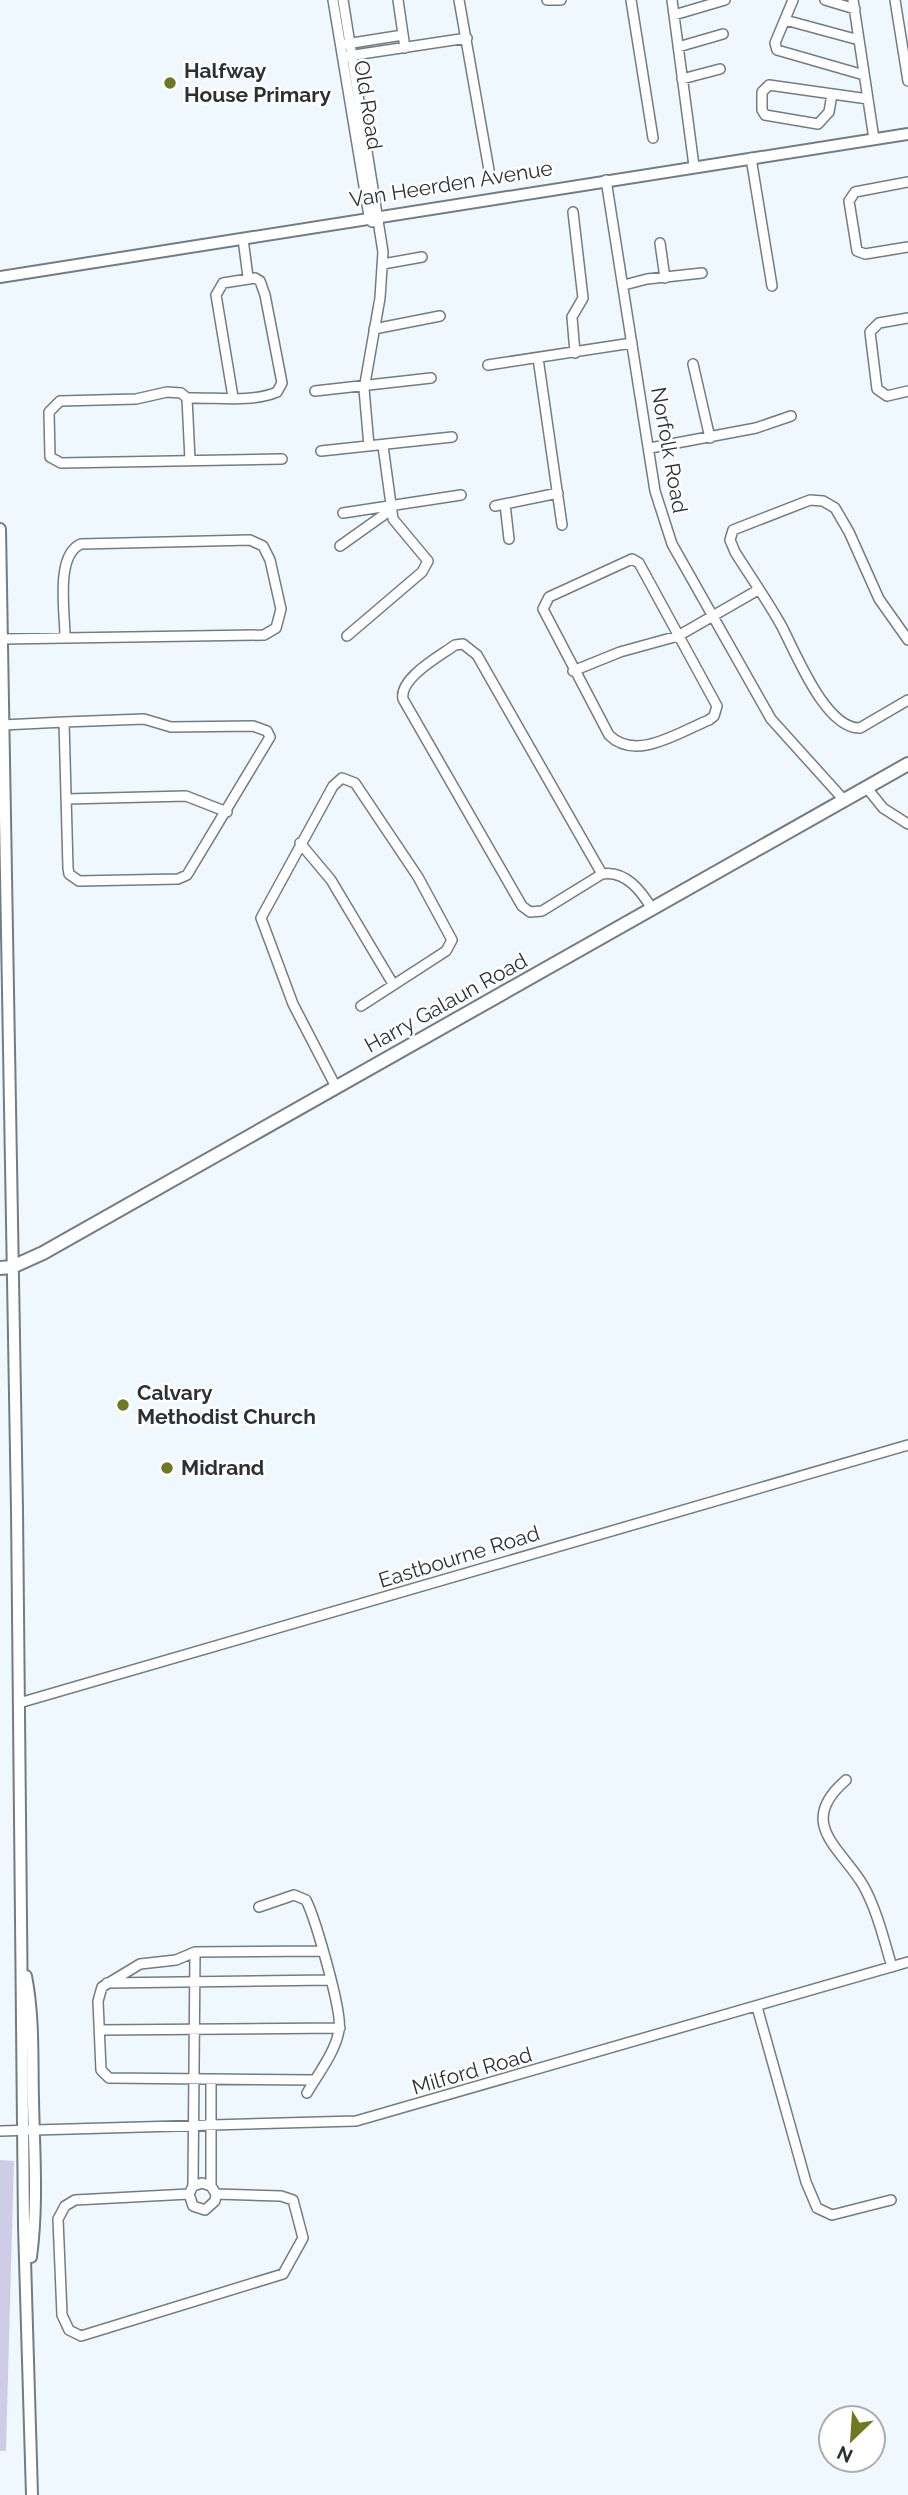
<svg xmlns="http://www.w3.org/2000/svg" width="908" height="2495" viewBox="0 0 908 2495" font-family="Raleway,sans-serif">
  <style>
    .green { fill: #cfcde6 }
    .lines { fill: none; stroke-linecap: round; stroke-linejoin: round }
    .minor-casing { stroke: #737c82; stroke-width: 12 }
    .tertiary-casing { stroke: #737c82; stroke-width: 14 }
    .secondary-casing { stroke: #737c82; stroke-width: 16 }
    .minor { stroke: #fff; stroke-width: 9 }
    .tertiary { stroke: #fff; stroke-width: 10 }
    .secondary { stroke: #fff; stroke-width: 12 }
    .poi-dot { fill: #707822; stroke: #fff; stroke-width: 2.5 }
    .labels { text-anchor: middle; stroke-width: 5; stroke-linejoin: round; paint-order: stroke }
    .poi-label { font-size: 21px; font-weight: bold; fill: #2e3134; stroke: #fff; text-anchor: start }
    .street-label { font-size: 21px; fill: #2e3134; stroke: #fff }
  </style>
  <rect width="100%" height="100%" fill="#eff8ff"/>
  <!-- green -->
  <path class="green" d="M0 2160 14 2161 6 2451H0Z"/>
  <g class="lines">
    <!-- minor casing -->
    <g class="minor-casing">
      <path id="minor" d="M333 0 369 216 372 222
        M343 0 383 252 380 298 364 389 369 446
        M398 0 405 48
        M459 0 489 170
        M547 0H561
        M631 0 653 138
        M672 0 694 166
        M793 0 775 43 777 50 864 75
        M825 0 855 9
        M853 0 874 139
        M895 0 908 81
        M674 15 725 0
        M785 20 859 40
        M346 44 403 35
        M678 47 723 34
        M348 56 467 38
        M682 79 720 69
        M832 94 829 112 818 124 765 115 762 110V92L769 85 868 99
        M751 158 772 286
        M606 180 655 491 672 544 771 719 844 800
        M908 182 855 192 849 201 857 251 865 254 908 247
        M573 212 583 298 572 317 575 353
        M243 239 248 277
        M660 243 665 278
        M383 264 422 257
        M624 285 647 279 702 273
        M908 318 879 323 870 332 877 389 887 396 908 391
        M374 329 440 316
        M538 358 562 525
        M693 364 710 438
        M488 365 632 343
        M315 391 431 378
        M233 397 216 295 223 283 255 278 260 281 265 295 282 383 277 392C252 403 214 397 187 398L181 393 167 392 136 399 60 401 49 412 50 457 61 463 282 459
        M187 398 190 460
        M650 448 756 428 791 416
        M321 451 452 437
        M505 504 509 539
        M495 506 558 493
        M343 513 461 495
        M340 546 392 509
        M632 559 639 563 717 706 714 716 709 720C679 732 636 762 609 735L543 609 549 597Z
        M347 636 422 572 428 561 393 519 383 446
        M2 639 264 635 276 628 281 609 270 560 263 546 250 540 81 544C55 555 65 612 65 637
        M908 640 879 599 849 532 835 508 823 501 810 500 733 530 730 540 735 552C750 576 767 600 781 625 795 651 825 729 860 728L908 700
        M463 644 477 655 602 874 542 911 530 912 522 906 403 699C399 678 440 656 455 645Z
        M573 671 620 652 678 636 758 590
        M144 719 171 727 253 726 267 731 270 737 187 875 178 879 79 881 69 874 68 868 64 722Z
        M3 725 64 722
        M867 788 883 808 908 824
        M66 799 186 796 227 812
        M300 843 331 880 393 984
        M602 874C626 870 642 892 652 909
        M336 1087 293 1004 261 918 333 786 342 778 355 783 418 877 452 940 446 951 361 1006
        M19 1703 908 1445
        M846 1780C796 1823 840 1847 863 1885 877 1910 884 1940 892 1967
        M259 1907 294 1895 306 1900C315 1918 343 2013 339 2030 336 2051 318 2074 307 2093
        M107 1983 330 1980
        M757 2007 806 2182 817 2208 832 2215 891 2200
        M101 2030 340 2028
        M211 2080V2186L216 2194 215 2201 205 2210 193 2206 189 2194 193 2186 202 2183 211 2186
        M314 2080 109 2078 101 2070 98 2001 102 1987 140 1964 176 1960 195 1952 321 1951
        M0 2131 356 2121 908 1962
        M193 2186 195 1952
        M189 2194 75 2200 65 2206 58 2219 62 2315 69 2330 81 2336 283 2274 303 2238 293 2200 281 2196 216 2194"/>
    </g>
    <!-- tertiary casing -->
    <g class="tertiary-casing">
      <path id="tertiary" d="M0 277 908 134
        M0 529 17 1510 24 2226 32 2495
        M26 1976C34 2017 32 2059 33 2100 34 2152 38 2205 31 2257"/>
    </g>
    <!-- secondary casing -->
    <g class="secondary-casing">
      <path id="secondary" d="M0 1268 12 1267 43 1253 908 764"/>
    </g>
    <!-- minor -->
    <use href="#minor" class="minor"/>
    <!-- tertiary -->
    <use href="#tertiary" class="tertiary"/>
    <!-- secondary -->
    <use href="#secondary" class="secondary"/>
  </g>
  <!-- markers -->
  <g class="poi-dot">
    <circle cx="170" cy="83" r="7"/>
    <circle cx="123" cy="1405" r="7"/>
    <circle cx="167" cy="1468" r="7"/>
  </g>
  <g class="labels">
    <!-- poi labels -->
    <g class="poi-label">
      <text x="184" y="78">Halfway<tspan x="184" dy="24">House Primary</tspan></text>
      <text x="137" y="1400">Calvary<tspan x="137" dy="24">Methodist Church</tspan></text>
      <text x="181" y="1475">Midrand</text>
    </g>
    <!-- street labels -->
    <g class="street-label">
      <text transform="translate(368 105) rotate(81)" y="7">Old Road</text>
      <text transform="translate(451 184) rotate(-9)" y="7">Van Heerden Avenue</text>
      <text transform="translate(669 450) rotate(80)" y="7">Norfolk Road</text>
      <text transform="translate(446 1003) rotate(-29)" y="7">Harry Galaun Road</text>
      <text transform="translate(459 1557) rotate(-17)" y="7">Eastbourne Road</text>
      <text transform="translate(472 2071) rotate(-16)" y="7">Milford Road</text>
    </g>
  </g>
  <!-- north arrow -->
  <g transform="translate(852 2439) rotate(205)"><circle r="33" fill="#ffffff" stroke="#abadae" stroke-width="2"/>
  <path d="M0-5L12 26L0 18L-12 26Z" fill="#707822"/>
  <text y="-10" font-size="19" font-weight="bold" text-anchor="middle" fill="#2e3134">N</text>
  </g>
</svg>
